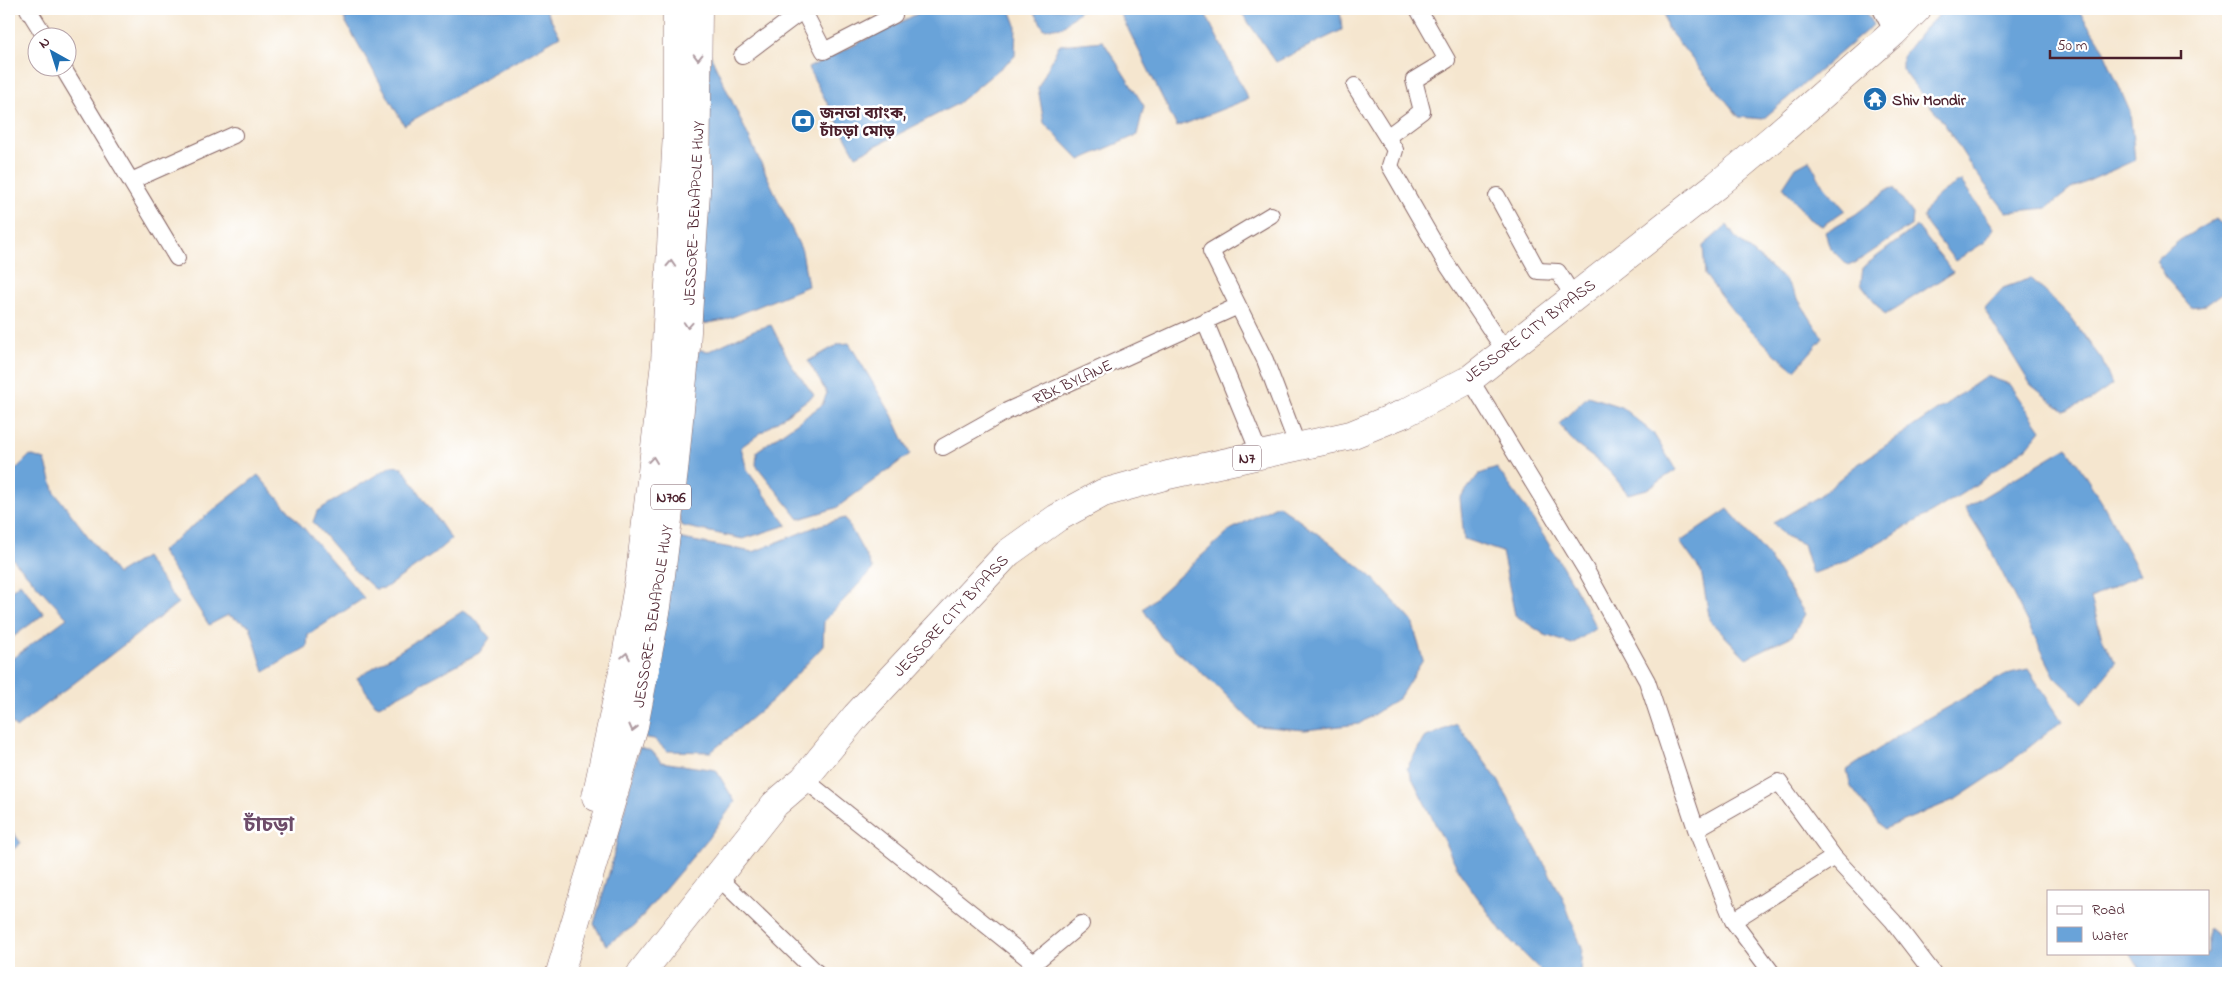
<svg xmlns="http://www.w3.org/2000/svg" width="2237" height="982" viewBox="0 0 2237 982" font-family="'Indie Flower','Noto Sans Bengali',sans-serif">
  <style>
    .water { fill: #69a3d9; stroke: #5a6182 }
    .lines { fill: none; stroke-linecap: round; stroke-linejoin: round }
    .street-casing { stroke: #866564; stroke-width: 18 }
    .highway-casing { stroke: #866564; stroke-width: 29 }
    .street { stroke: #fff; stroke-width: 16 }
    .highway { stroke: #fff; stroke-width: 28 }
    .oneway { stroke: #ae9aa0 }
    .labels { text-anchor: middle; stroke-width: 5; stroke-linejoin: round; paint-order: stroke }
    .shield { fill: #fff; stroke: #80626b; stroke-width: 1 }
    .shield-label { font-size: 15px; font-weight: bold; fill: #4a1f2b }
    .poi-label { font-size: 16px; font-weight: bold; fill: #4a1f2b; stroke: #fff; text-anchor: start }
    .street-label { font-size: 16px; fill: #4a1f2b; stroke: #fff }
    .district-label { font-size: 21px; font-weight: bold; fill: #6d4c6a; stroke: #fff }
  </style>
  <rect width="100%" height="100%" fill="#fff"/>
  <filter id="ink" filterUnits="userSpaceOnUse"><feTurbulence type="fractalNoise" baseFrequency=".02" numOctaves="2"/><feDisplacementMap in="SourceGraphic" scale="10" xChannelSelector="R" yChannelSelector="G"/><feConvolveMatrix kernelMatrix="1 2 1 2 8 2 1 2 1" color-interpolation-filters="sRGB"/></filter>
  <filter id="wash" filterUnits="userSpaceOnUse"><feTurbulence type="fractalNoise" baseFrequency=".0096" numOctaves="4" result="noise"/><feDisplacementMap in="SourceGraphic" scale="20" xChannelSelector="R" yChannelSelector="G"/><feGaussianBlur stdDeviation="1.12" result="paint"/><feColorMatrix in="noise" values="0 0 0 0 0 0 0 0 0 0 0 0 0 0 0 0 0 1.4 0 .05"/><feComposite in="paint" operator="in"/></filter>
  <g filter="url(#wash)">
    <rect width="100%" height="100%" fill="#f5e6cf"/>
    <!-- water -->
    <path class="water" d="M362 9H545L560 36 404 125 344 19Z
      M927 9H1010L1016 25 1015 56 957 104 856 156 808 68Z
      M1033 9H1082L1062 27 1044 29Z
      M1118 9H1203L1248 99 1177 127Z
      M1239 9H1340L1342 30 1276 62Z
      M1663 9H1864L1873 25 1763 119 1739 117 1667 28Z
      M1945 9H2078L2102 47 2130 112 2135 160 2071 189 2047 208 2006 212 1973 169 1943 122 1902 69V57L1924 29Z
      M1103 41 1144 106 1137 135 1080 160 1044 123 1038 88 1059 45Z
      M710 54 802 251 808 286 725 320 703 324 694 277Z
      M1809 160 1821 182 1845 210 1822 226 1809 219 1783 187 1796 167Z
      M1961 181 1994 228 1985 242 1955 261 1928 226 1923 217C1929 200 1945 189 1961 181Z
      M1894 188 1913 214 1912 225 1855 263 1848 266 1830 248 1825 232 1856 214 1888 189Z
      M2215 219 2228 228V289L2206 305 2191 307 2167 279 2156 260 2180 240Z
      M1727 225 1735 237 1787 282 1823 338 1795 370 1775 354 1736 315 1705 275 1703 246Z
      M1917 226 1953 272 1885 315 1861 284 1863 267Z
      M2031 278 2069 315 2102 360 2112 385 2091 400 2064 411 2031 385 1984 309 2003 288Z
      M771 325 792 366 814 395 741 447 747 470 787 525 743 539 682 526 678 512 693 349 709 351 754 330Z
      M849 343 892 415 910 454 836 508 799 519 756 465 757 451 822 405 827 393 808 361 839 344Z
      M1987 376 2009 384 2041 430 2027 447 1974 486 1934 511 1846 561 1812 574 1803 544 1785 536 1773 523 1818 497 1854 467Z
      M1588 396 1621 407 1653 433 1676 470 1647 489 1628 494 1607 468 1575 444 1559 424Z
      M2067 447 2103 504 2140 574 2091 598 2102 638 2116 663 2083 703 2055 677 1985 539 1965 508Z
      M30 455 45 460 55 493 117 574 145 557 178 603 16 728 9 719V661L67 618 9 555V476Z
      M391 466 402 467 451 539 434 554 385 588 375 589 353 569 313 522 317 511Z
      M1497 468C1534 518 1568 572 1596 628L1572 644 1545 635 1515 615 1502 552 1464 539 1460 498 1479 474Z
      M258 475 364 598 308 635 307 647 264 672 250 626 228 615 209 625 161 551Z
      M1278 505 1330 543 1371 576 1412 621 1423 660 1399 698 1359 724 1305 730 1256 726 1221 690 1161 637 1143 609 1230 530Z
      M1728 509 1768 556 1805 614 1792 636 1746 658 1710 621 1701 571 1680 542Z
      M845 518 873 569 824 621 823 646 773 700 711 752 667 751 654 739 640 737 677 538 753 552 820 525Z
      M20 583 44 614 9 640V592Z
      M463 611 475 619 490 638 479 653 379 706 375 704 357 678Z
      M2028 669 2062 721 2003 768 1956 799 1884 829 1851 787 1847 770 1912 727 2006 674Z
      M1457 724 1498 780 1562 896 1582 948 1580 973H1540V970L1503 933 1460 873 1407 768 1424 738Z
      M639 748 652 751 661 762 716 770 735 802 706 841 634 926 606 945 594 924 610 870Z
      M9 827 21 843 9 853Z
      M2208 928C2222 939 2228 944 2228 961 2228 967 2229 969 2226 973H2142L2130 953H2208Z"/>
  </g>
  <g filter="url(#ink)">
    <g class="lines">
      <!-- street casing -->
      <g class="street-casing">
        <path id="street" d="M28 9 46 38
          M1418 9 1447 60 1414 80 1422 111 1387 137 1355 86 1395 150 1390 166 1444 260 1505 351
          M1881 9 1893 33
          M803 10 824 51 894 15
          M742 56 803 10V9
          M63 68 177 258
          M131 181 234 135
          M1497 196 1538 271 1558 272 1574 297
          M1271 215 1211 251 1265 360 1298 447
          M1205 321 1238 306
          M1470 379 1586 570 1647 681 1696 829 1733 921 1834 857 1893 921 1933 973
          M943 447 1007 411 1205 321 1260 455
          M804 779 1035 964
          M1696 829 1779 782 1834 857
          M718 877 817 973
          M1733 921 1772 973
          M1028 973 1039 959 1081 924"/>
      </g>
      <!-- highway casing -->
      <g class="highway-casing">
        <path id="highway" d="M596 797 626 657 640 573 665 363 677 132V9
          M560 973 634 726 657 607 674 471 686 347 696 192 698 9
          M641 973 775 804 804 779 856 716 1008 553 1057 518 1103 493 1168 475 1351 435 1405 413 1470 379 1717 185 1778 134 1893 33 1917 9"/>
      </g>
      <!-- street -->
      <use href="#street" class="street"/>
      <!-- highway -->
      <use href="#highway" class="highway"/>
    </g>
    <!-- one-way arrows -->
    <defs><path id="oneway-chevron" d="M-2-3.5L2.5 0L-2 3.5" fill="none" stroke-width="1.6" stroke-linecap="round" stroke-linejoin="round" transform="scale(1.25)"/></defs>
    <g class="oneway">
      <use href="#oneway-chevron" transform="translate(698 57) rotate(91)"/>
      <use href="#oneway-chevron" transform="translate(671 264) rotate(-87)"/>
      <use href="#oneway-chevron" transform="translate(688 325) rotate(94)"/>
      <use href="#oneway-chevron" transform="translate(653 460) rotate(-83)"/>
      <use href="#oneway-chevron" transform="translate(626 656) rotate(-79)"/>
      <use href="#oneway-chevron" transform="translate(633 728) rotate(104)"/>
    </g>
  </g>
  <!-- icons -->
  <defs>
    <g id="temple-disc" transform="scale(1.25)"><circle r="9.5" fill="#1f6fb2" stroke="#fff"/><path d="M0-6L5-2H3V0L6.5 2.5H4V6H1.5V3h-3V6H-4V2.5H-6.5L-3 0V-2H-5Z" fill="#fff"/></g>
    <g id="bank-disc" transform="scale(1.25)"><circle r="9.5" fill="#1f6fb2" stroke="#fff"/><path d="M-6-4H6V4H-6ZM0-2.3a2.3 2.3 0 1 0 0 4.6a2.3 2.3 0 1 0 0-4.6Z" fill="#fff"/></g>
  </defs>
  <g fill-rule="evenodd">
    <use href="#temple-disc" x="1875" y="99"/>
    <use href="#bank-disc" x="803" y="121"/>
  </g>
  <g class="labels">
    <!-- shield labels -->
    <g class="shield">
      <rect x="1233" y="445.5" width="28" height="25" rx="4"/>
      <rect x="651" y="484.5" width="40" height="25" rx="4"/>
    </g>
    <g class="shield-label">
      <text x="1247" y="463">N7</text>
      <text x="671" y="502">N706</text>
    </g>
    <!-- poi labels -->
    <g class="poi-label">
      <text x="1892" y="105">Shiv Mondir</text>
      <text x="820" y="118">জনতা ব্যাংক,<tspan x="820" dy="18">চাঁচড়া মোড়</tspan></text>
    </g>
    <!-- street labels -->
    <g class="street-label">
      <text transform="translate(693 213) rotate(-87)" y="6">JESSORE- BENAPOLE HWY</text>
      <text transform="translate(1529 330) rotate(-37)" y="6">JESSORE CITY BYPASS</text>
      <text transform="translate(1072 381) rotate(-25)" y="6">RBK BYLANE</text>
      <text transform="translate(950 615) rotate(-47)" y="6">JESSORE CITY BYPASS</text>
      <text transform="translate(652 616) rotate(-81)" y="6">JESSORE- BENAPOLE HWY</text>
    </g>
    <!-- district labels -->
    <g class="district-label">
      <text x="269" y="831">চাঁচড়া</text>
    </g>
  </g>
  <!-- margin -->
  <rect width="2237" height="982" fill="none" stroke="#fff" stroke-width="30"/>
  <!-- legend -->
  <rect x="2047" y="890" width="162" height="65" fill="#ffffff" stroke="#b7a5aa"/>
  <rect x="2057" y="906" width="25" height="8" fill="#ffffff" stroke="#b7a5aa"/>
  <text x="2092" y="914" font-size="15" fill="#4a1f2b">Road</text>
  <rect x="2057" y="927" width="25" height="15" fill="#69a3d9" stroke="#b7a5aa"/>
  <text x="2092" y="940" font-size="15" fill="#4a1f2b">Water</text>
  <!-- north arrow -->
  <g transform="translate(52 52) rotate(321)"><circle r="24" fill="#ffffff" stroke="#b7a5aa"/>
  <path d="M0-4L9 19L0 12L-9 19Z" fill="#1f6fb2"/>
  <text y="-8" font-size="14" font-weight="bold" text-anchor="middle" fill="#4a1f2b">N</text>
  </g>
  <!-- scale -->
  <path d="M2050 50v8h131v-8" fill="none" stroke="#4a1f2b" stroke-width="2.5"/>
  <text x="2057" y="50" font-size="15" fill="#4a1f2b" stroke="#ffffff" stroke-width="4" paint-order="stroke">50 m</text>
</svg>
